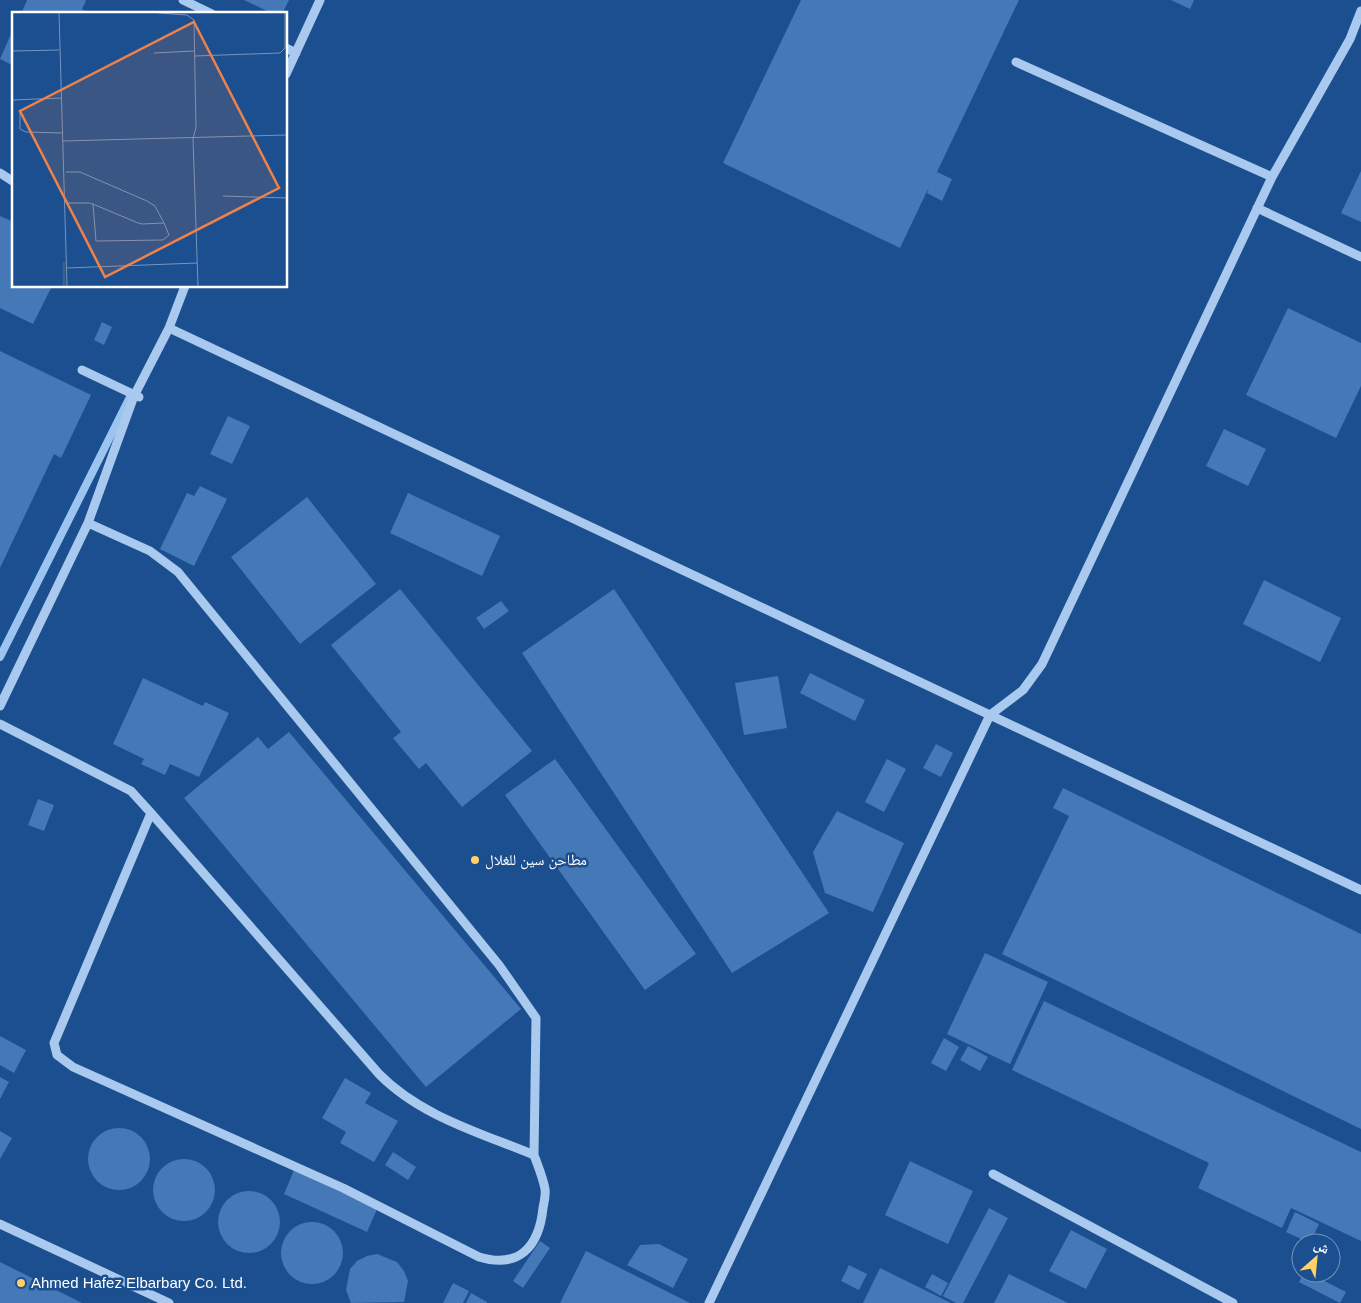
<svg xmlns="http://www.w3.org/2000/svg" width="1361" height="1303" viewBox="0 0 1361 1303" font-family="Helvetica,'Noto Naskh Arabic',sans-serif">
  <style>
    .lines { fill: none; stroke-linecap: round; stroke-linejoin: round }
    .stream { stroke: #9cc4f0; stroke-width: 8 }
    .building { fill: #4478b7 }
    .minor { stroke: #a9c9ee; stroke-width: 9 }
    .minor-bridge { stroke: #a9c9ee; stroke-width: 9 }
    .poi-dot { fill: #ffd166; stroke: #1b4f8f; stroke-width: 2 }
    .labels { text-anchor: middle; stroke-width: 5; stroke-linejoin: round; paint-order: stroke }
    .poi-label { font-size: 15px; fill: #fff; stroke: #1b4f8f; text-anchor: start }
    .inset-river { fill: none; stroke: #3c6290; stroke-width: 2.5 }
    .inset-road { fill: none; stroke: #7695bc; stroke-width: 1 }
    .view { fill: #ee8249; fill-opacity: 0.15; stroke: #ee8249; stroke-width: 2.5 }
    .inset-edge { fill: none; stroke: #fff; stroke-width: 2.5 }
  </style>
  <rect width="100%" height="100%" fill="#1b4f8f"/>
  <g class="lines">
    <!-- stream -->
    <path class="stream" d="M0 657 132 393"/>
  </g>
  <!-- building -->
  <path class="building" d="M27 0H85L86 1 82 9 92 14H21Z
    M244 0H289L282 14H273Z
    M801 0H1019L937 172 952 179 942 201 927 193 929 187 900 248 723 163Z
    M1171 0H1194L1190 9Z
    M14 27V66L0 59Z
    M1361 171V222L1341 213Z
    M0 216 14 222V286H52L33 324 0 308Z
    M1288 308 1361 343V386L1336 438 1246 395Z
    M102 322 112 327 104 345 94 340Z
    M0 351 91 395 61 458 54 454 0 568Z
    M228 416 250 426 232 464 210 454Z
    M1224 429 1266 449 1248 486 1206 466Z
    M200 486 227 499 194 566 160 549 187 493 194 496Z
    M408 493 500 536 482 576 390 533Z
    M307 497 376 584 300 644 231 557Z
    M1264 580 1341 618 1320 662 1243 624Z
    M400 589 532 751 462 807 426 763 419 769 393 738 401 732 331 645Z
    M614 589 829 913 732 973 522 653Z
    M501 601 509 611 484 629 476 618Z
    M810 673 865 700 855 721 800 693Z
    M778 676 787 728 744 735 735 683Z
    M143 678 203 706 205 702 229 713 199 777 170 764 165 775 141 764 144 759 113 744Z
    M289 732 521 1009 426 1087 184 798 258 737 268 749Z
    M936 744 953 753 941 777 923 768Z
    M555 759 696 954 645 990 505 795Z
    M887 759 906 769 884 812 865 802Z
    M1063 788 1361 934V1129L1002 954 1069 816 1053 808Z
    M38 799 54 805 44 831 28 825Z
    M837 811 904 843 873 912 825 893 813 852Z
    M985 953 1048 982 1010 1064 947 1034Z
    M1044 1001 1361 1152V1241L1291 1208 1282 1228 1198 1188 1209 1163 1012 1070Z
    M0 1036 26 1050 14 1073 0 1065Z
    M944 1038 959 1047 946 1071 931 1063Z
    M968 1046 988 1057 980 1071 960 1060Z
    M0 1077 9 1082 0 1099Z
    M345 1078 371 1093 365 1103 398 1121 374 1162 340 1143 346 1132 322 1118Z
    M88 1159a31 31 0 1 1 62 0a31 31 0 1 1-62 0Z
    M0 1131 12 1138 0 1159Z
    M393 1152 416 1167 408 1180 385 1165Z
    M153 1190a31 31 0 1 1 62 0a31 31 0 1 1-62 0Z
    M910 1161 973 1191 948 1244 885 1215Z
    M294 1170 378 1207 367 1232 284 1194Z
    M218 1222a31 31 0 1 1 62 0a31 31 0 1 1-62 0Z
    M989 1208 1008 1218 963 1303H956L943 1296Z
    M1295 1212 1319 1224 1310 1243 1286 1232Z
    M281 1253a31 31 0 1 1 62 0a31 31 0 1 1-62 0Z
    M1071 1230 1107 1249 1086 1289 1049 1271Z
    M540 1241 550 1248 523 1288 513 1281Z
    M659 1244 688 1259 673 1288 627 1265 640 1245Z
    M586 1251 690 1303H560Z
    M377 1254 397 1262 404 1271 408 1281 404 1302 351 1303 346 1290 350 1269 357 1261 367 1256Z
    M0 1262 82 1303H0Z
    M849 1265 867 1274 859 1290 841 1281Z
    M880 1268 951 1303H863Z
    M1304 1273H1309L1346 1292 1340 1303 1299 1282Z
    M932 1274 948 1283 941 1296 925 1287Z
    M1009 1274 1068 1303H994Z
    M453 1283 469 1291 463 1303H443Z
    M471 1293 487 1302V1303H466Z"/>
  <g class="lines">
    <!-- minor -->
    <path class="minor" d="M183 0 212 14
      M286 48 296 53
      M1016 62 1272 177
      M286 74 320 0
      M0 173 14 182
      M1257 208 1361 257
      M169 328 1361 890
      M88 523 150 551 178 572 499 965 536 1018 534 1155
      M0 706 88 523 134 396 169 328 185 286
      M0 724 131 791 151 813 379 1074C420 1116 481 1133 534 1155 538 1166 543 1178 545 1189 546 1195 544 1202 543 1208 539 1247 519 1269 479 1257L343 1188 73 1067 57 1055 54 1043 151 813
      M993 1174 1233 1303
      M0 1224 169 1303
      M709 1303 990 715 1023 690 1042 664 1272 177 1350 39 1361 11"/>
    <!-- minor-bridge -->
    <path class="minor-bridge" d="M82 370 139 397"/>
  </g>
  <!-- markers -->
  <g class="poi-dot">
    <circle cx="475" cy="860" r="5"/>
    <circle cx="21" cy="1283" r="5"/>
  </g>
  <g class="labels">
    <!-- poi labels -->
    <g class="poi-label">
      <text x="485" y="865">مطاحن سين للغلال</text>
      <text x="31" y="1288">Ahmed Hafez Elbarbary Co. Ltd.</text>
    </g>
  </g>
  <!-- overview -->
  <g transform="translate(12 12)">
    <rect width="275" height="275" fill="#1b4f8f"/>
    <path class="inset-river" d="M52 250V274"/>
    <path class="inset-road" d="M47 1 55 274M147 1 175 3 182 8 184 116 181 126 186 274M0 39 47 38M142 41 182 39M182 44 268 41 273 36V1M0 88 50 86M8 100V117L14 120 50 121M51 129 275 123M54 160H68L135 189 143 194 152 211M211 184 275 186M54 191H77L81 192 126 211 130 212 152 211 157 223 151 228 84 229 81 192M55 256 185 251"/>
    <path class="view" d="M182 10 267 176 93 265 8 99Z"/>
    <rect width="275" height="275" class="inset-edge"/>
  </g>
  <!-- north arrow -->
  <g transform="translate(1316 1258) rotate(27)"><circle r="24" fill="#1b4f8f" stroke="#7695bc"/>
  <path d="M0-4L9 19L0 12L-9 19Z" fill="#ffd166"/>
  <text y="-8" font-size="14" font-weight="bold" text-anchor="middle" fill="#ffffff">ش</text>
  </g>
</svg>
